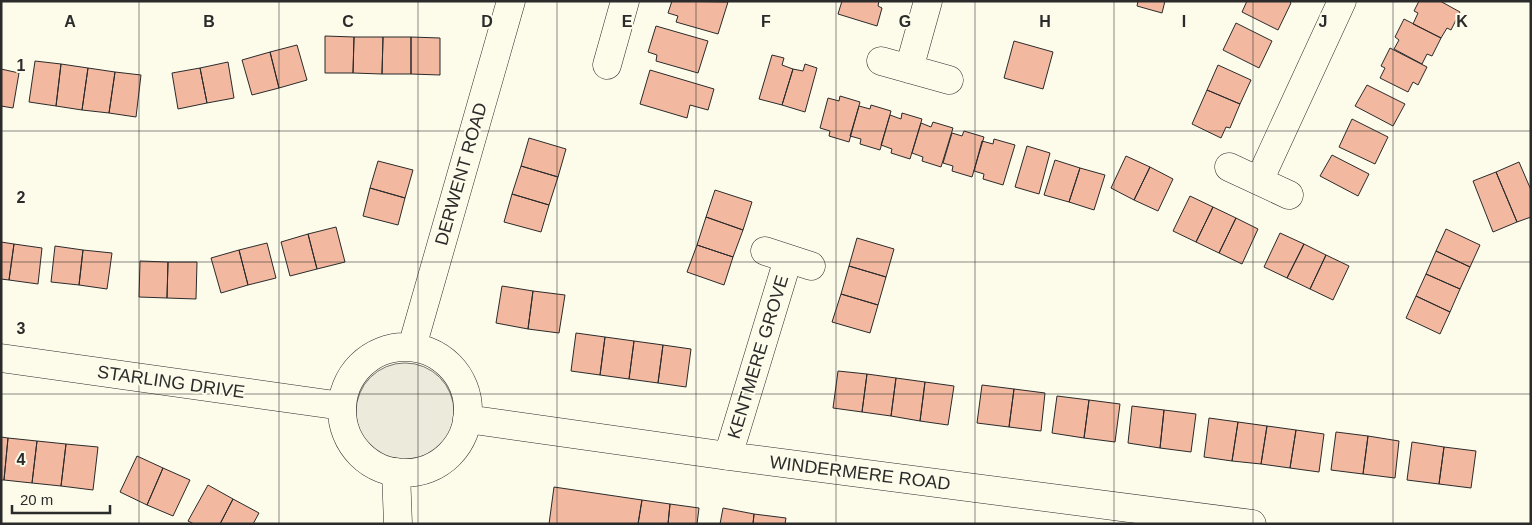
<svg xmlns="http://www.w3.org/2000/svg" width="1532" height="525" viewBox="0 0 1532 525" font-family="Helvetica,sans-serif">
  <style>
    .green { fill: #ecebdb; stroke: #74746e }
    .building { fill: #f2b8a0; stroke: #2b2b2b }
    .lines { fill: none; stroke-linecap: round; stroke-linejoin: round }
    .street-casing { stroke: #2b2b2b; stroke-width: 29 }
    .street { stroke: #fdfbea; stroke-width: 28 }
    .grid { fill: none; stroke: #2b2b2b; stroke-width: 1; stroke-opacity: 0.55 }
    .labels { text-anchor: middle; stroke-width: 4; stroke-linejoin: round; paint-order: stroke }
    .street-label { font-size: 18px; fill: #2b2b2b; stroke: #fdfbea }
    .grid-label { font-size: 16px; text-anchor: middle; font-weight: bold; fill: #2b2b2b; stroke: #fdfbea; stroke-width: 4; stroke-linejoin: round; paint-order: stroke }
  </style>
  <rect width="100%" height="100%" fill="#fdfbea"/>
  <!-- green -->
  <path class="green" d="M356 412a49 49 0 1 1 98 0a49 49 0 1 1-98 0Z"/>
  <!-- building -->
  <path class="building" d="M672 1 728 2 718 34 676 22 678 16 668 13Z
    M842 1H879L878 6 882 8 877 26 838 14Z
    M1138 1H1165L1162 13 1137 6Z
    M1247 1H1289L1291 3 1278 30 1242 12Z
    M1419 1H1440L1460 12 1451 30 1447 28 1441 38 1413 24 1418 13 1414 11Z
    M1404 19 1441 38 1432 56 1427 54 1422 64 1394 49 1399 40 1395 37Z
    M1236 23 1272 41 1259 68 1223 50Z
    M656 26 708 41 698 73 656 61 657 55 648 52Z
    M325 36 354 37 353 73H325Z
    M354 37H383L382 74 353 73Z
    M383 37H411V74H382Z
    M411 37 440 38V75L411 74Z
    M1014 41 1053 52 1043 89 1004 78Z
    M297 45 307 80 279 88 270 52Z
    M1390 48 1427 67 1418 85 1413 82 1408 92 1380 78 1385 68 1381 66Z
    M270 52 279 88 252 95 242 60Z
    M772 55 784 58 782 65 793 69 782 105 759 99Z
    M35 61 61 64 56 106 29 102Z
    M228 62 234 98 207 103 200 68Z
    M61 64 88 68 82 110 56 106Z
    M805 64 817 68 805 112 782 105 793 69 803 71Z
    M1218 65 1251 80 1240 104 1207 90Z
    M88 68 115 72 109 113 82 110Z
    M200 68 207 103 178 109 172 73Z
    M1 69 19 73 13 108 1 106Z
    M650 70 714 89 708 110 690 105 687 118 640 104Z
    M115 72 141 75 136 117 109 113Z
    M1367 85 1405 104 1393 126 1355 106Z
    M1207 90 1240 104 1230 128 1226 127 1221 138 1192 124Z
    M840 96 860 102 849 142 829 136 830 131 820 128 828 98 839 101Z
    M871 105 891 111 880 150 860 144 861 139 850 136 859 106 870 109Z
    M902 113 922 119 910 159 891 153 892 149 881 145 890 115 901 119Z
    M1352 119 1388 137 1375 164 1339 147Z
    M933 122 953 128 941 167 922 161 923 157 912 153 921 123 931 127Z
    M964 131 984 137 972 177 952 171 953 166 943 163 952 133 962 136Z
    M529 138 566 149 558 177 521 166Z
    M994 139 1015 145 1003 185 983 179 984 174 974 171 982 141 993 144Z
    M1027 146 1050 153 1039 194 1015 187Z
    M1332 155 1369 174 1358 196 1320 176Z
    M1126 156 1150 167 1134 200 1111 188Z
    M1055 160 1080 168 1069 202 1044 195Z
    M378 161 413 170 405 198 370 188Z
    M1519 162 1531 190V217L1517 222 1496 172Z
    M521 166 558 177 549 205 512 194Z
    M1150 167 1173 179 1158 211 1134 200Z
    M1080 168 1105 175 1094 210 1069 202Z
    M1496 172 1517 222 1493 232 1473 181Z
    M370 188 405 198 398 225 363 216Z
    M715 190 752 202 743 230 706 217Z
    M512 194 549 205 541 232 504 222Z
    M1190 196 1213 207 1196 242 1173 231Z
    M1213 207 1236 218 1219 253 1196 242Z
    M706 217 743 230 733 257 697 245Z
    M1236 218 1258 229 1242 264 1219 253Z
    M336 227 345 262 317 269 308 234Z
    M1446 229 1480 245 1470 267 1436 251Z
    M1280 233 1304 244 1287 278 1264 267Z
    M308 234 317 269 290 276 281 242Z
    M857 238 894 249 886 277 849 266Z
    M1 242 14 244 9 280 1 279Z
    M267 243 276 278 248 285 239 250Z
    M14 244 42 248 38 284 9 280Z
    M1304 244 1326 255 1310 289 1287 278Z
    M697 245 733 257 724 285 687 272Z
    M55 246 83 250 79 285 51 282Z
    M83 250 112 253 107 289 79 285Z
    M239 250 248 285 221 293 211 258Z
    M1436 251 1470 267 1460 289 1426 274Z
    M1326 255 1349 266 1333 300 1310 289Z
    M140 261 168 262 167 298 139 297Z
    M168 262H197L196 299 167 298Z
    M849 266 886 277 878 305 841 294Z
    M1426 274 1460 289 1450 312 1416 296Z
    M502 286 533 291 528 329 496 323Z
    M533 291 565 295 559 333 528 329Z
    M841 294 878 305 870 333 832 322Z
    M1416 296 1450 312 1440 334 1406 318Z
    M576 333 605 337 600 375 571 371Z
    M605 337 634 341 629 379 600 375Z
    M634 341 663 345 658 383 629 379Z
    M663 345 691 349 686 387 658 383Z
    M838 371 867 374 862 412 833 408Z
    M867 374 896 378 891 416 862 412Z
    M896 378 925 382 920 421 891 416Z
    M925 382 954 386 948 425 920 421Z
    M982 385 1014 389 1009 427 977 423Z
    M1014 389 1045 393 1041 431 1009 427Z
    M1057 396 1089 400 1084 438 1052 433Z
    M1089 400 1120 404 1115 442 1084 438Z
    M1132 406 1164 410 1160 448 1128 443Z
    M1164 410 1196 414 1191 452 1160 448Z
    M1209 418 1238 422 1232 461 1204 457Z
    M1238 422 1267 426 1261 464 1232 461Z
    M1267 426 1296 430 1290 468 1261 464Z
    M1296 430 1324 434 1319 472 1290 468Z
    M1336 432 1368 436 1363 474 1331 470Z
    M1368 436 1399 441 1395 478 1363 474Z
    M1 437 8 438 4 480H1Z
    M8 438 37 441 32 483 4 480Z
    M37 441 66 444 61 486 32 483Z
    M1412 442 1444 447 1439 484 1407 480Z
    M66 444 98 447 93 490 61 486Z
    M1444 447 1476 451 1471 488 1439 484Z
    M137 456 163 468 147 505 120 492Z
    M163 468 190 480 173 516 147 505Z
    M208 485 233 499 220 524H194L188 521Z
    M554 487 642 500 638 524H549Z
    M233 499 259 513 253 524H220Z
    M642 500 670 504 668 524H638Z
    M670 504 699 508 697 524H668Z
    M723 508 754 514 753 524H720Z
    M754 514 786 518 785 524H753Z"/>
  <g class="lines">
    <!-- street casing -->
    <g class="street-casing">
      <path id="street" d="M881 61 949 80
        M607 65 625 1
        M909 69 928 1
        M1229 167 1289 195
        M1259 181 1342 1
        M765 251 811 266
        M412 347 511 1
        M342 410a63 63 0 1 1 126 0a63 63 0 1 1-126 0Z
        M1 358 342 406
        M467 419 728 456 1252 524
        M728 456 788 259
        M396 472 398 524"/>
    </g>
    <!-- street -->
    <use href="#street" class="street"/>
  </g>
  <!-- grid -->
  <path class="grid" d="M139 1V524M279 1V524M418 1V524M557 1V524M696 1V524M836 1V524M975 1V524M1114 1V524M1253 1V524M1393 1V524M1 131H1531M1 262H1531M1 394H1531"/>
  <g class="labels">
    <!-- street labels -->
    <g class="street-label">
      <text transform="translate(461 174) rotate(-74)" y="6">DERWENT ROAD</text>
      <text transform="translate(758 357) rotate(-73)" y="6">KENTMERE GROVE</text>
      <text transform="translate(171 382) rotate(8)" y="6">STARLING DRIVE</text>
      <text transform="translate(860 473) rotate(7)" y="6">WINDERMERE ROAD</text>
    </g>
  </g>
  <g class="grid-label">
    <text x="70" y="27">A</text>
    <text x="209" y="27">B</text>
    <text x="348" y="27">C</text>
    <text x="487" y="27">D</text>
    <text x="627" y="27">E</text>
    <text x="766" y="27">F</text>
    <text x="905" y="27">G</text>
    <text x="1045" y="27">H</text>
    <text x="1184" y="27">I</text>
    <text x="1323" y="27">J</text>
    <text x="1462" y="27">K</text>
    <text x="21" y="71">1</text>
    <text x="21" y="203">2</text>
    <text x="21" y="334">3</text>
    <text x="21" y="465">4</text>
  </g>
  <!-- border -->
  <rect width="1532" height="525" fill="none" stroke="#2b2b2b" stroke-width="5"/>
  <!-- scale -->
  <path d="M12 505v8h98v-8" fill="none" stroke="#2b2b2b" stroke-width="2.5"/>
  <text x="20" y="505" font-size="15" fill="#2b2b2b" stroke="#fdfbea" stroke-width="4" paint-order="stroke">20 m</text>
</svg>
